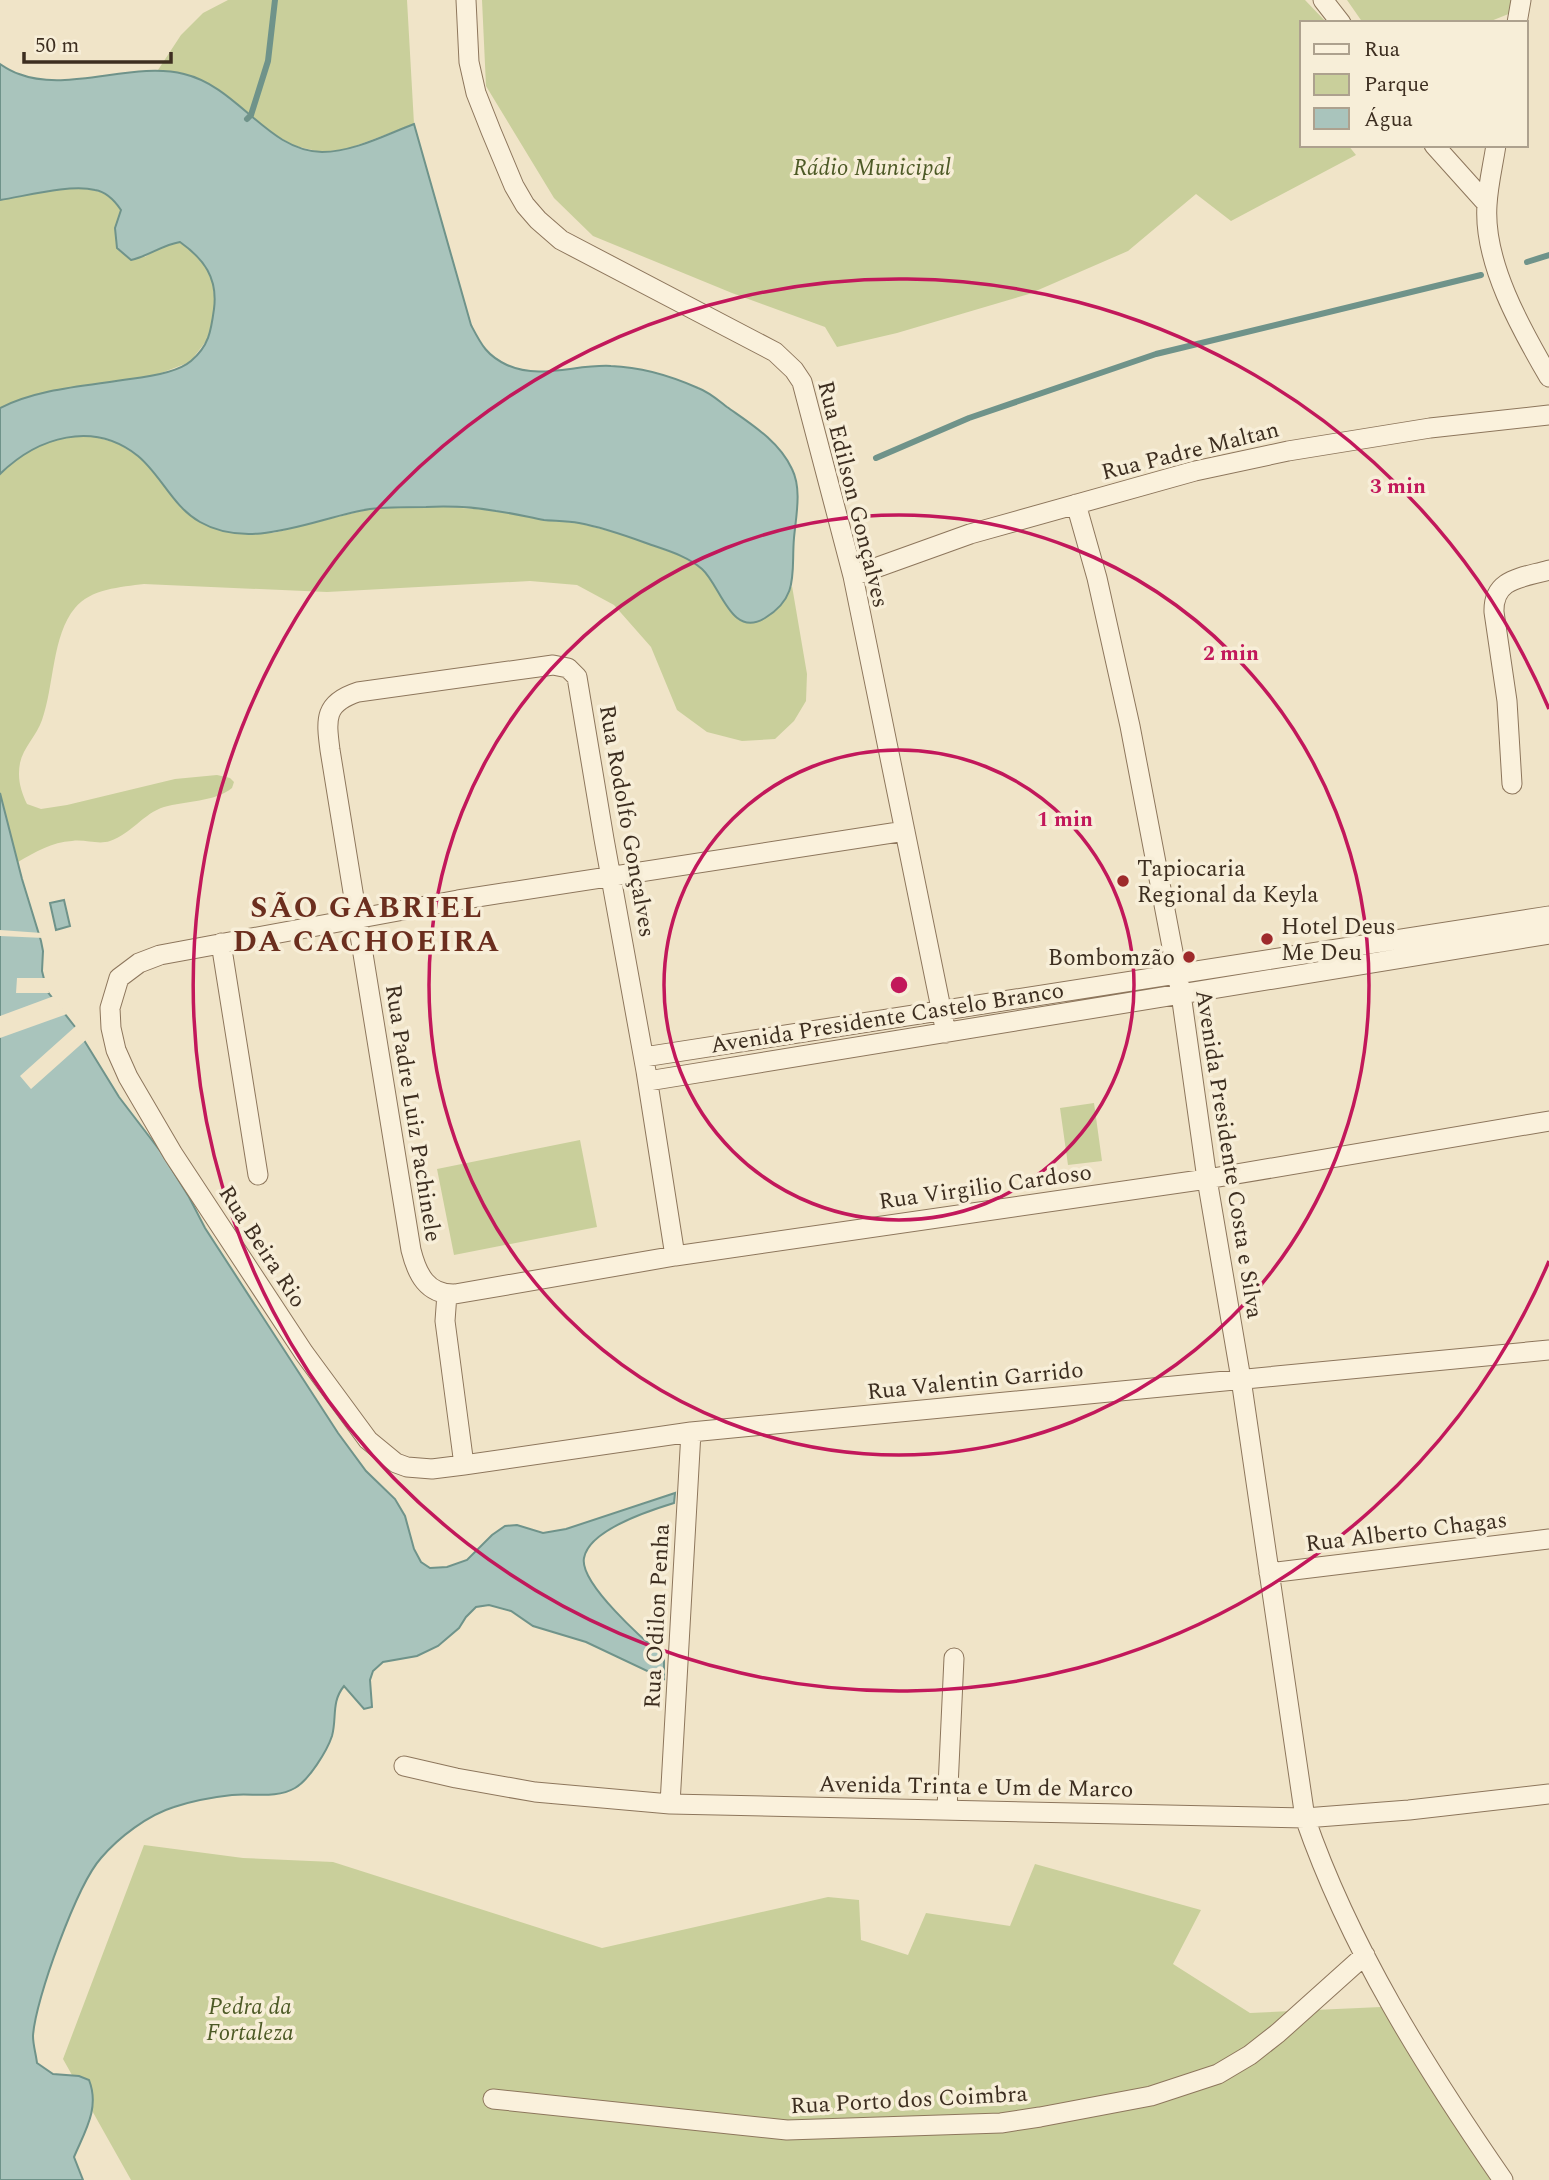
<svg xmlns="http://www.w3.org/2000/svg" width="1549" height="2180" viewBox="0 0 1549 2180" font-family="Spectral,serif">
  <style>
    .green { fill: #c9cf9b }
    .water { fill: #a9c4bc; stroke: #6f938a; stroke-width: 2 }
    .pier { fill: #f0e4c8 }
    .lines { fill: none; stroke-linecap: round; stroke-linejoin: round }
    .stream { stroke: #6f938a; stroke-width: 6 }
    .minor-casing { stroke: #8d765c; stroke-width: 21 }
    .minor { stroke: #faf1dc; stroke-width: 19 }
    .ring { fill: none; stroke: #c2185b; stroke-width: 3.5 }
    .poi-dot { fill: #9e2a2b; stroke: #f7eed8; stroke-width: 2.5 }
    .labels { text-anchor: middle; stroke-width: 7; stroke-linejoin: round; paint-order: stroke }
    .park-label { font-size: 23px; font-style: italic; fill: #4d5a26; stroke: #f7eed8 }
    .street-label { font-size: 23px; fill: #3d2e20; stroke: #f7eed8 }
    .poi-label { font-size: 23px; fill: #3d2e20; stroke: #f7eed8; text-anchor: start }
    .district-label { font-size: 30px; font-weight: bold; letter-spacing: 2px; fill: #6b2e1e; stroke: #f7eed8 }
    .centre { fill: #c2185b; stroke: #f7eed8; stroke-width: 3.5 }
    .ring-label { font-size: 21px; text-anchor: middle; font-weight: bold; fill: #c2185b; stroke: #f7eed8; stroke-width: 7; stroke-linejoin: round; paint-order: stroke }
  </style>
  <rect width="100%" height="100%" fill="#f0e4c8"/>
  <!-- green -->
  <path class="green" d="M228 0H407L414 124 347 149 321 152 295 146 266 130 185 74 158 70 181 35 203 13Z
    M482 0H1305L1327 23H1302V145H1348L1356 155 1231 221 1196 194 1128 251 1029 294 897 333 837 347 825 327 732 293 593 236 554 198 486 86Z
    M1347 0H1514L1516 11 1486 23H1363Z
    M62 189C87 189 106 186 121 210L115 228 145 257 164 245 180 242 198 255 211 276 215 302 210 336 190 362 156 375 6 405 0 408V200Z
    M69 436H91L117 443 139 457 157 476 273 533 370 509 430 506 492 510 543 520 578 523 620 534 684 557 704 570 719 590 726 605 783 601 792 586 807 674 806 701 794 721 775 739 742 741 707 732 677 710 651 647 614 605 577 585 530 581 327 592 144 584C121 587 90 589 75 608 52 635 54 687 42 720 37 735 23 748 20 763 17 779 21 791 27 804L41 809 67 805 175 779 217 775 230 778 234 782 232 788C215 802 185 801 164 807 144 813 131 834 110 841 98 845 85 839 72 841 52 842 35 852 18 862L0 793V474C20 454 42 442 69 436Z
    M1094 1103 1102 1161 1068 1165 1060 1108Z
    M580 1140 597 1227 454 1255 437 1169Z
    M144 1845 243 1858 333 1862 602 1948 828 1897 859 1900 861 1940 908 1955 926 1913 1010 1926 1035 1864 1201 1910 1173 1964 1250 2013 1381 2007 1491 2180H131L63 2059Z"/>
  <!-- water -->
  <path class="water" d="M0 64C6 68 13 72 19 74 68 93 133 61 184 74 239 87 267 151 322 152 353 152 385 135 414 124L471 325C481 344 486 355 507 365 540 380 576 364 611 366 641 367 671 376 698 388 709 392 718 400 727 407 751 424 779 441 792 469 802 489 796 516 794 538 791 571 800 597 765 618 731 639 721 586 702 569 686 555 665 550 646 543 624 535 601 527 579 523 567 521 555 521 544 520 528 517 512 513 496 511 474 507 449 506 426 507 408 507 388 507 370 509 318 517 252 552 200 522 173 507 161 475 138 456 93 420 38 437 0 474V408C40 388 87 386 130 379 147 377 177 373 191 361 209 346 211 331 214 309 218 278 204 259 180 242 162 245 149 256 131 260L117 248 115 228 121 210C115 201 107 192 95 190 70 184 26 196 0 200Z
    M0 793 22 879 41 941 43 951 42 971 47 991 79 1032 119 1097 161 1152 189 1197 205 1228 338 1433 366 1471 395 1499 405 1516 414 1549 421 1562 430 1568 447 1567 467 1560 492 1535 505 1526 517 1525 543 1533 566 1529 675 1493 674 1503C651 1510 589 1530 584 1558 579 1583 645 1641 664 1657V1679L586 1642 533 1626 511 1611 489 1605 476 1607 466 1617 459 1628 438 1646 417 1656 383 1662 373 1671 370 1680 372 1707 364 1709 344 1686C331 1702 337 1718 332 1736 327 1751 309 1780 295 1788 276 1799 253 1793 232 1795 214 1797 192 1801 174 1807 148 1815 119 1837 101 1858 77 1885 35 2000 33 2036 33 2045 36 2054 37 2063L53 2074 79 2076 89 2080C100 2108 85 2131 74 2157L83 2180H0Z
    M64 900 70 926 56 930 50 903Z"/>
  <!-- pier -->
  <path class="pier" d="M0 930 42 933 44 938 0 936Z
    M17 978H47L49 993H16Z
    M54 996 67 1014 0 1038V1016Z
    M77 1025 87 1039 31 1089 20 1076Z"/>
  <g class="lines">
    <!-- stream -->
    <path class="stream" d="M247 119 251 115 268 61 275 0
      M1527 262 1549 255
      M876 458 969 418 1156 354 1481 275"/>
    <!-- minor casing -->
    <g class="minor-casing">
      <path id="minor" d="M466 0 469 62 476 93 491 131 514 186 525 205 538 220 561 240 775 352 794 370 802 382 853 576 946 1033
        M1323 0 1341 23
        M1517 23 1521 0
        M1434 145 1487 204
        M1496 145C1493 165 1488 185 1487 205 1483 262 1521 329 1549 377
        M1076 504 1097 578 1130 726 1181 994 1207 1179 1241 1379 1305 1818C1350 1948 1425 2067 1503 2180
        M853 576 970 534 1195 471 1288 451 1430 428 1549 415
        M1512 784 1507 701 1494 612C1493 578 1522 578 1549 570
        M905 831 458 900 160 955 139 963 119 978 110 1008 111 1028 116 1050 128 1077 173 1154 304 1353 368 1440 396 1463 407 1467 432 1469 464 1465 691 1432 1549 1350
        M221 943 258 1175
        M644 1057 1549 916
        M648 1081 1549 934
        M675 1256 646 1071 604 839 577 677 568 668 553 665 358 692C324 703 326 719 330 750L411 1250C417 1274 427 1295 455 1294L675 1256 1207 1179 1549 1121
        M447 1294 445 1321 464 1465
        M1269 1573 1549 1539
        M404 1766 456 1778 535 1792 670 1804 1305 1818 1409 1810 1549 1794
        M670 1804 691 1432
        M947 1809 954 1658
        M493 2099 787 2130 1001 2123 1040 2117 1151 2096 1218 2074 1250 2055 1278 2033 1365 1955"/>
    </g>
    <!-- minor -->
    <use href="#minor" class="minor"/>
  </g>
  <!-- distance rings -->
  <g class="ring">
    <circle cx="899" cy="985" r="235"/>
    <circle cx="899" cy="985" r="470"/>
    <path d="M1549 1261A706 706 0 1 1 1549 709"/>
  </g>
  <!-- markers -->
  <g class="poi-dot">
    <circle cx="1123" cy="881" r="7"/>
    <circle cx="1267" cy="939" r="7"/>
    <circle cx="1189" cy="957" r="7"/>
  </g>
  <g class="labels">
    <!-- park labels -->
    <g class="park-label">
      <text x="872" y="175">Rádio Municipal</text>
      <text x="250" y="2014">Pedra da<tspan x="250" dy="26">Fortaleza</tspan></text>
    </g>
    <!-- street labels -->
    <g class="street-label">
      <text transform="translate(1190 450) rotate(-14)" y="8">Rua Padre Maltan</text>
      <text transform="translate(854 494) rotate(76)" y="8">Rua Edilson Gonçalves</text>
      <text transform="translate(628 821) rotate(80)" y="8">Rua Rodolfo Gonçalves</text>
      <text transform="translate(887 1017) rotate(-9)" y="8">Avenida Presidente Castelo Branco</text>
      <text transform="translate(414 1113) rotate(81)" y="8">Rua Padre Luiz Pachinele</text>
      <text transform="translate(1230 1154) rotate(81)" y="8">Avenida Presidente Costa e Silva</text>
      <text transform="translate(985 1186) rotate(-8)" y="8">Rua Virgilio Cardoso</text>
      <text transform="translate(263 1246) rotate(57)" y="8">Rua Beira Rio</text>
      <text transform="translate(975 1380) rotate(-6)" y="8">Rua Valentin Garrido</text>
      <text transform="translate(1406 1531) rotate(-7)" y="8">Rua Alberto Chagas</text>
      <text transform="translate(656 1616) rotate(-87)" y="8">Rua Odilon Penha</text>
      <text transform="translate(976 1786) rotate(1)" y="8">Avenida Trinta e Um de Marco</text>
      <text transform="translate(909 2099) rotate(-3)" y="8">Rua Porto dos Coimbra</text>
    </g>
    <!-- poi labels -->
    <g class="poi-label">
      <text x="1137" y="876">Tapiocaria<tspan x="1137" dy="26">Regional da Keyla</tspan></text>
      <text x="1281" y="934">Hotel Deus<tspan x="1281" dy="26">Me Deu</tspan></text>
      <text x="1175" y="965" text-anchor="end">Bombomzão</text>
    </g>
    <!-- district labels -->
    <g class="district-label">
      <text x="367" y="917">SÃO GABRIEL<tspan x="367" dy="34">DA CACHOEIRA</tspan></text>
    </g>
  </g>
  <circle cx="899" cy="985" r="10" class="centre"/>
  <g class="ring-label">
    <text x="1398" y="493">3 min</text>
    <text x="1231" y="660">2 min</text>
    <text x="1065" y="826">1 min</text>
  </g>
  <!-- legend -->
  <rect x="1300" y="21" width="228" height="126" fill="#f7eed8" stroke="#ada18e" stroke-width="2"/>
  <rect x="1314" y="44" width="35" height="10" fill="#faf1dc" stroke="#ada18e" stroke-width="2"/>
  <text x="1364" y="56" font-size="21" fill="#3d2e20">Rua</text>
  <rect x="1314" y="74" width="35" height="21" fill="#c9cf9b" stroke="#ada18e" stroke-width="2"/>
  <text x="1364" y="91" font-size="21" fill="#3d2e20">Parque</text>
  <rect x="1314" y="108" width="35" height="21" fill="#a9c4bc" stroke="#ada18e" stroke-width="2"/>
  <text x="1364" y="126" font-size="21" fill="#3d2e20">Água</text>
  <!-- scale -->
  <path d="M24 52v10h147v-10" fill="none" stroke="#3d2e20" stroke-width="3.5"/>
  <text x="35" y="52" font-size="21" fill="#3d2e20" stroke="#f7eed8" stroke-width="5" paint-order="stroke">50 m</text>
</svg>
